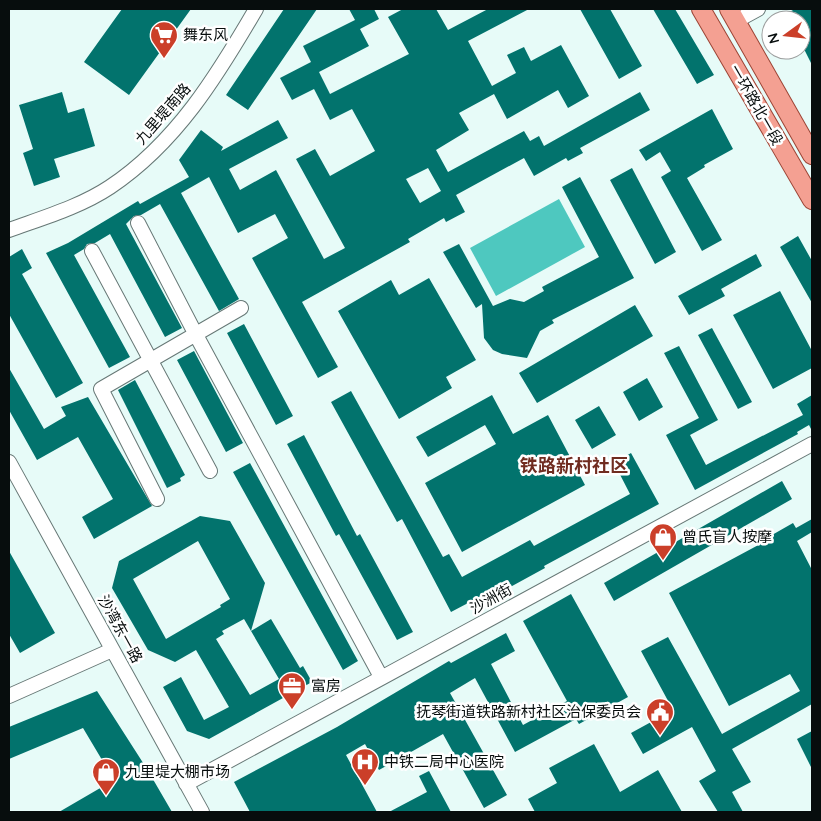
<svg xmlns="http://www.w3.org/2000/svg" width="821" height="821" viewBox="0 0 821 821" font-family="Quicksand,'Noto Sans SC',sans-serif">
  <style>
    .water { fill: #4ec8bf }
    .building { fill: #02736d; fill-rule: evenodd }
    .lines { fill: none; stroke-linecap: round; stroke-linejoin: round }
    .minor-casing { stroke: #677876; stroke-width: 16 }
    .major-casing { stroke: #9c4435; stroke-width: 20 }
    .minor { stroke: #fff; stroke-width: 14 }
    .major { stroke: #f4a092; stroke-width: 18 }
    .labels { text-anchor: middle; stroke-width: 5; stroke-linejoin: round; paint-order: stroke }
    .poi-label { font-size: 15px; fill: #070d0d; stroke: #fff; text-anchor: start }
    .street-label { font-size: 15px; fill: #070d0d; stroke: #fff }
    .quarter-label { font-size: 18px; font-weight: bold; fill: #702c20; stroke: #fff }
  </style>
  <rect width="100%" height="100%" fill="#e7fbf8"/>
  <!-- water -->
  <path class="water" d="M559 199 585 247 496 296 470 248Z"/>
  <!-- building -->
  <path class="building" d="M122 9H191L129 95 84 62Z
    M284 9H317L248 110 226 95Z
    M349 9H374L379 19 360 29 369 46 319 72 330 94 409 54 388 17 403 9H436L448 30 488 9H529L468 41 492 86 516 73 507 55 524 47 531 61 561 45 589 96 568 108 558 90 507 119 494 94 459 113 469 130 436 150 448 172 524 131 530 141 539 136 544 146 640 92 650 110 580 148 583 153 568 161 566 158 534 176 524 158 456 195 465 212 446 222 444 218 408 239 410 242 302 302 338 367 318 378 252 258 288 238 275 214 238 233 209 177 181 193 239 299 219 311 160 204 141 215 134 216 126 224 182 328 165 337 110 234 95 243 87 244 84 249 74 255 130 357 109 368 46 253 68 243 138 201 140 204 189 177 179 160 201 130 223 147 221 151 278 120 288 138 229 169 240 190 276 170 324 259 345 248 296 159 315 149 330 176 375 151 352 109 330 120 314 89 292 100 280 78 311 62 303 46 355 20ZM428 168 441 191 420 203 406 179Z
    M580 9H610L642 66 619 79Z
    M653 9H675L714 75 697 84Z
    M795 9H812V65L801 43V20H774Z
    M62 92 68 113 84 108 95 146 54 159 60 177 34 186 23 153 33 149 19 105Z
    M712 109 733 149 704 165 705 167 687 178 722 240 702 251 661 177 671 171 660 152 646 161 639 150Z
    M632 168 676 252 655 264 610 180Z
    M580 177 634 278 552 320 554 323 540 331 527 358 502 354 493 350 484 338 482 304 476 308 443 252 459 244 493 306 510 299 524 302 544 291 542 287 599 257 562 187Z
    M798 236 812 261V303L780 247Z
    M22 249 32 268 22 274 83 383 56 398 9 314V257Z
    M756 254 762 266 721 289 725 296 689 315 678 296Z
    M429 278 476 360 446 377 452 388 399 419 338 311 391 280 399 295Z
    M780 291 812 351V368L773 389 733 315Z
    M635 305 653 336 537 403 519 373Z
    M244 324 293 416 276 425 227 333Z
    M712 328 752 402 738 409 698 335Z
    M679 346 718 420 690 435 706 465 803 415 797 404 812 395V431L809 425 797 432 798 434 695 490 666 435 699 418 664 353Z
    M194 351 243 443 226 452 177 360Z
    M9 368 44 429 66 416 61 407 88 397 152 506 94 539 82 517 113 499 78 437 37 460 9 410Z
    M647 378 663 407 639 421 623 392Z
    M135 380 185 475 180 478 181 481 167 488 118 390Z
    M351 391 443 557 449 554 462 577 530 540 534 546 630 494 614 463 631 453 659 504 544 566 545 568 492 597 489 592 451 612 402 519 397 522 331 402Z
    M492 395 513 434 548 415 585 485 462 552 425 483 496 444 485 425 428 457 416 437Z
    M599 406 616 435 592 449 575 420Z
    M304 435 357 536 360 534 413 632 397 640 339 534 336 536 287 444Z
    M250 463 358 661 343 670 233 472Z
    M782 481 792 499 614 601 604 583Z
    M200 516 230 521 265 583 251 631 271 619 300 668 303 666 312 682 209 739 187 731 163 687 181 677 204 720 229 707 196 650 175 662 148 650 112 588 119 561ZM198 541 230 599 220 605 221 607 166 639 133 579ZM244 619 279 679 250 695 216 639 224 634 222 631Z
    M812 519V532L797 541 812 570V704L732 749 751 782 732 792 743 812H718L699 781 716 771 692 727 643 754 631 733 673 710 641 651 668 637 722 734 800 691 790 674 729 706 669 593 766 541 765 539 793 523 796 528Z
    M9 551 55 633 20 653 9 634Z
    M571 594 628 697 579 724 576 719 515 752 475 678 450 693 507 795 484 808 443 734 379 770 365 744 346 755 377 812H250L234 782 337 727 449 661 451 663 506 633 515 651 491 664 523 725 567 701 523 621Z
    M97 691 147 769 172 812H59L114 780 83 728 9 759V727Z
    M812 731V769L797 739Z
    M594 744 620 792 658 770 682 812H535L528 799 557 783 549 768Z
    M429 771 451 812H389L427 792 419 776Z"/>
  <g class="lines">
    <!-- minor casing -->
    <g class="minor-casing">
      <path id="minor" d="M736 21 758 9
        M138 223 196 335 381 677
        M9 230C42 218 80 207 110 187 176 143 217 76 256 9
        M92 251 210 471
        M9 462 202 812
        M157 499 101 389 241 308
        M9 696 112 650
        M186 784 812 444"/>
    </g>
    <!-- major casing -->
    <g class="major-casing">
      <path id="major" d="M701 9 812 200
        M729 9 812 155"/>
    </g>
    <!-- minor -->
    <use href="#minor" class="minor"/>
    <!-- major -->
    <use href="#major" class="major"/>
  </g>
  <!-- icons -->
  <defs>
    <g id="supermarket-pin" transform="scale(1.4375)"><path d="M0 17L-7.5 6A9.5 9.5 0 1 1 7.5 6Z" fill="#cb3f29" stroke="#fff"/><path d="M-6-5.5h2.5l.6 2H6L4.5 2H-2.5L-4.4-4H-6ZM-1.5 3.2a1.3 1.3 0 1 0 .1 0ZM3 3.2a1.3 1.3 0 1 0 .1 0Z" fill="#fff"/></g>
    <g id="shop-pin" transform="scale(1.4375)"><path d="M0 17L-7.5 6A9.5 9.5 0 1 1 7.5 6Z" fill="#cb3f29" stroke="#fff"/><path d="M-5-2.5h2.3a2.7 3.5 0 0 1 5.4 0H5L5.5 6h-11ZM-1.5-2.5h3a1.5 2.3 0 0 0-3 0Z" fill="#fff"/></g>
    <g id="office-pin" transform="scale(1.4375)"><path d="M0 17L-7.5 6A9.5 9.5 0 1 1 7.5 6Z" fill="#cb3f29" stroke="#fff"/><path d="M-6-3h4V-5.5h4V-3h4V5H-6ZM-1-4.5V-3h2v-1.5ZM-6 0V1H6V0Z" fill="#fff"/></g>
    <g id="civic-pin" transform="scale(1.4375)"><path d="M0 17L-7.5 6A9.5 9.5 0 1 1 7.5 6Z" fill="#cb3f29" stroke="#fff"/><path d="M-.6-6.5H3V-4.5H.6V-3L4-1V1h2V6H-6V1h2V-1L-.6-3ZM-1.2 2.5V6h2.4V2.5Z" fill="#fff"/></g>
    <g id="hospital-pin" transform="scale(1.4375)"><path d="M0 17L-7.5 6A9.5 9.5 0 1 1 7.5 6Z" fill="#cb3f29" stroke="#fff"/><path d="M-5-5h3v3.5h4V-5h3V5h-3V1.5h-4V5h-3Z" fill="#fff"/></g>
  </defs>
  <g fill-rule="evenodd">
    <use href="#supermarket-pin" x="164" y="35"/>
    <use href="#shop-pin" x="663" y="537"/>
    <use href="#office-pin" x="292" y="686"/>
    <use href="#civic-pin" x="660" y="712"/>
    <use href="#hospital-pin" x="365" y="762"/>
    <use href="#shop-pin" x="106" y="772"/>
  </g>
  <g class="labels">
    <!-- poi labels -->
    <g class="poi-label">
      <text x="183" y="40">舞东风</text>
      <text x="682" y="542">曾氏盲人按摩</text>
      <text x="311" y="691">富房</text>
      <text x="641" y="717" text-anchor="end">抚琴街道铁路新村社区治保委员会</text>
      <text x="384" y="767">中铁二局中心医院</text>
      <text x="125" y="777">九里堤大棚市场</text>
    </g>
    <!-- street labels -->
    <g class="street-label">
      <text transform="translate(756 105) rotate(60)" y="5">一环路北一段</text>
      <text transform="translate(163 114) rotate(-49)" y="5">九里堤南路</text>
      <text transform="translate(491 599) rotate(-29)" y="5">沙洲街</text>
      <text transform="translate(120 629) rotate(61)" y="5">沙湾东一路</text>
    </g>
    <!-- quarter labels -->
    <g class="quarter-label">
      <text x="574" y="472">铁路新村社区</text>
    </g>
  </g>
  <!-- border -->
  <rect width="821" height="821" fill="none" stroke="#070d0d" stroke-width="20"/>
  <!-- north arrow -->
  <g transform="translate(786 35) rotate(255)"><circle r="24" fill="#ffffff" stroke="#9c9e9e"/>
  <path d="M0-4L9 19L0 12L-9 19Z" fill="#cb3f29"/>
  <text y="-8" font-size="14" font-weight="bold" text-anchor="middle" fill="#070d0d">N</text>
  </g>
</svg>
